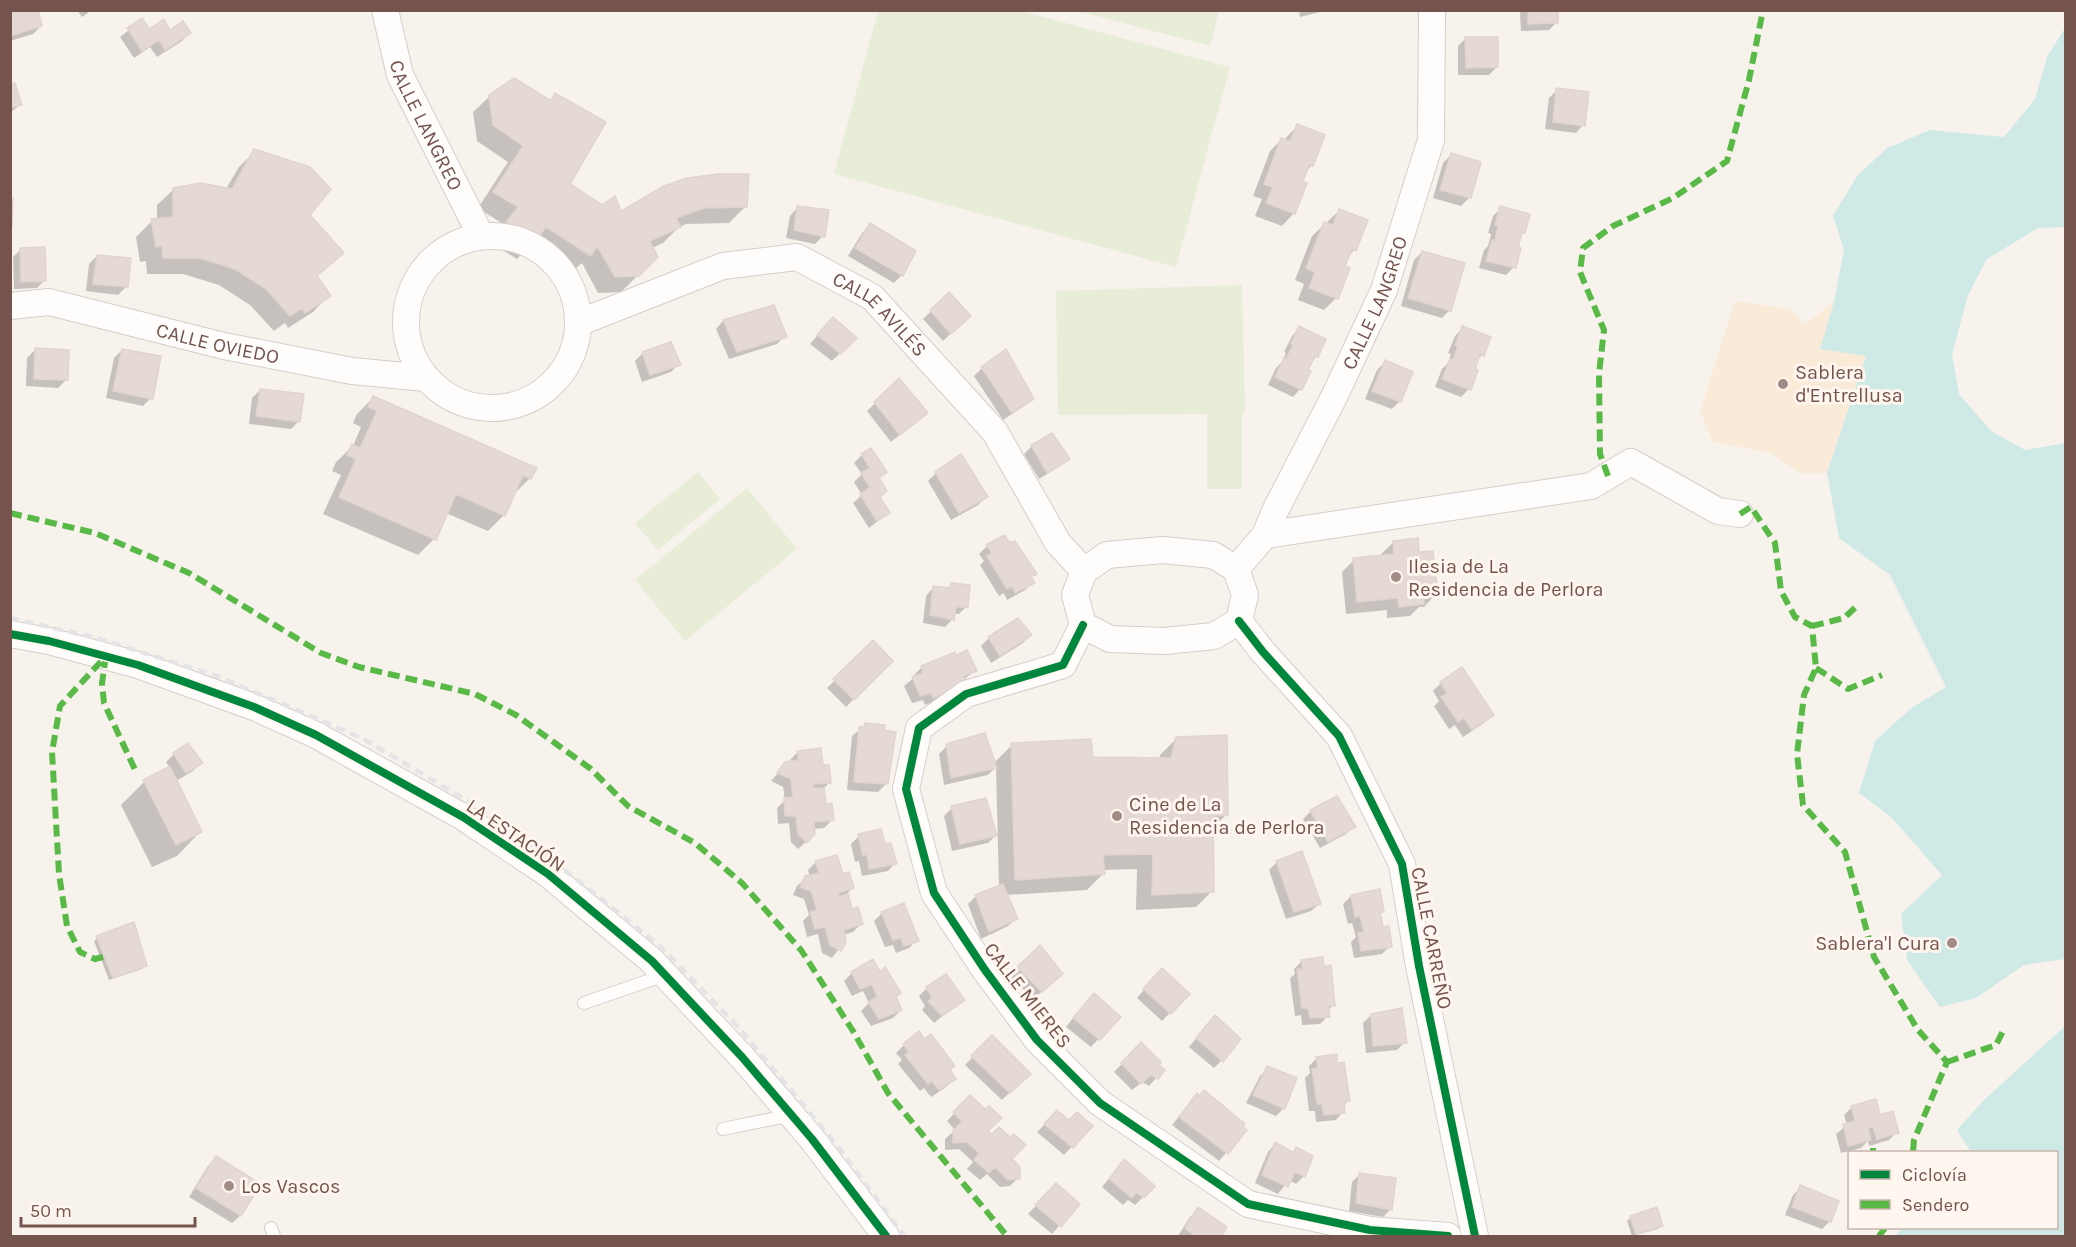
<svg xmlns="http://www.w3.org/2000/svg" width="2076" height="1247" viewBox="0 0 2076 1247" font-family="Karla,sans-serif">
  <style>
    .green { fill: #e8edd8 }
    .sand { fill: #f9ebd7 }
    .water { fill: #cfe9e7 }
    .shadow { fill: #0003 }
    .building { fill: #e4d9d4; stroke: #e0d4cf; stroke-width: 1.5 }
    .lines { fill: none; stroke-linecap: round; stroke-linejoin: round }
    .service-casing { stroke: #d6cdca; stroke-width: 14 }
    .minor-casing { stroke: #d6cdca; stroke-width: 28 }
    .service { stroke: #fefdfc; stroke-width: 12 }
    .minor { stroke: #fefdfc; stroke-width: 26 }
    .rail { stroke: #e4e3e5; stroke-width: 4.5; stroke-dasharray: 9 6; stroke-linecap: butt }
    .quiet { stroke: #58b947; stroke-width: 6; stroke-dasharray: 12 6; stroke-linecap: butt }
    .cycleway-casing { stroke: #fef6ef; stroke-width: 11 }
    .cycleway { stroke: #00873e; stroke-width: 8 }
    .poi-dot { fill: #a38b85; stroke: #fef6ef; stroke-width: 2 }
    .labels { text-anchor: middle; stroke-width: 6; stroke-linejoin: round; paint-order: stroke }
    .street-label { font-size: 20px; fill: #75544d; stroke: #fef6ef }
    .poi-label { font-size: 20px; fill: #75544d; stroke: #fef6ef; text-anchor: start }
  </style>
  <rect width="100%" height="100%" fill="#f8f2ed"/>
  <!-- green -->
  <path class="green" d="M878 11H1021L1230 67 1176 267 834 174Z
    M1078 11H1219L1210 46Z
    M1242 285 1245 413 1242 414V489H1207V414L1058 415 1056 291Z
    M698 472 720 499 658 550 635 523Z
    M747 488 797 549 685 641 635 580Z"/>
  <!-- sand -->
  <path class="sand" d="M1735 301 1790 309 1805 324 1834 302 1820 349 1866 355 1827 473H1800L1770 453 1713 442 1700 412Z"/>
  <!-- water -->
  <path class="water" d="M2065 28V227L2038 228 1987 259 1968 295 1952 354 1959 394 1991 431 2025 450 2065 443V959L2024 965 1976 998 1940 1007 1907 960 1901 914 1942 875 1890 816 1859 793 1875 741 1910 709 1946 687 1890 575 1839 538 1827 473 1866 356 1820 349 1834 302 1844 250 1833 216 1857 176 1887 148 1930 130 2004 137 2035 99 2047 57Z
    M2065 1026V1236H1895L1902 1228H2056V1152H1971L1957 1130 1984 1100Z"/>
  <!-- shadow -->
  <path class="shadow" d="M10 10 41 26 33 34 10 41Z
    M77 10H92L82 17Z
    M1299 10H1328L1300 17Z
    M1522 10H1556L1557 22 1549 30 1521 31 1520 13Z
    M142 20 149 31 189 33 182 41 157 57 150 47 134 58 120 37Z
    M1466 38 1497 67 1489 75H1458V46Z
    M10 86 20 105 10 113Z
    M1557 90 1583 125 1576 133 1545 129 1549 98Z
    M556 95 568 184 602 206 620 213 665 187 745 207 729 223 686 224 679 227 663 243 652 248 656 257 621 292 598 293 582 263 573 271 531 244 517 259 489 242 503 224 478 208 508 162 477 141 473 112 490 96 549 101Z
    M1297 126 1312 165 1305 173 1294 213 1282 226 1255 216 1262 199 1253 196 1270 151 1282 139 1284 140Z
    M255 151 342 253 316 277 329 295 313 312 288 328 285 323 274 331 250 305 219 285 183 274H147L146 261 140 262 136 237 152 221 157 220V205L174 189H226L239 167Z
    M1451 155 1479 163 1469 198 1461 206 1433 198 1443 163Z
    M797 208 823 236 815 244 786 238 790 216Z
    M1501 208 1523 232 1519 237 1514 267 1506 275 1479 268 1484 250 1488 246 1491 234 1488 233 1493 216Z
    M1339 211 1354 250 1347 258 1336 298 1324 310 1298 300 1304 284 1295 280 1312 236Z
    M870 225 902 275 894 283 848 256 862 233Z
    M21 249 45 280 37 288 14 289 13 257Z
    M1422 252 1450 310 1442 318 1401 306 1414 260Z
    M97 256 126 287 118 295 86 291 89 264Z
    M949 294 969 316 943 341 923 319Z
    M773 307 785 336 777 344 729 359 716 329 723 321Z
    M825 327 855 338 832 361 810 344Z
    M1299 328 1317 356 1309 364 1300 389 1293 397 1268 385 1276 368 1283 361 1286 353 1284 352 1292 336Z
    M1463 328 1482 355 1476 361 1469 389 1461 397 1435 387 1442 369 1448 363 1451 354 1448 353 1455 336Z
    M35 350 66 380 58 388 26 386 27 358Z
    M122 350 151 398 143 406 106 398 114 358Z
    M643 353 679 364 671 372 642 382 635 361Z
    M1385 362 1400 401 1392 409 1365 399 1377 370Z
    M982 368 1032 398 1024 406 1003 420 974 376Z
    M899 380 918 420 891 442 867 411Z
    M260 390 299 421 291 429 249 424 252 398Z
    M373 398 530 478 514 494 504 515 488 531 446 513 434 539 418 555 323 514 341 475 332 471 336 462 353 446 361 427 353 423 357 414Z
    M1032 446 1068 458 1060 466 1039 479 1024 454Z
    M862 455 878 479V498L888 513 869 528 853 503 862 495 854 482 862 474 854 463Z
    M936 473 986 497 978 505 951 520 928 481Z
    M1394 542 1417 554 1436 594 1424 607H1419L1410 616 1387 618V610L1346 614 1342 572 1354 560 1382 557 1381 554Z
    M987 546 1035 574 1030 578 1033 583 1025 590 1007 600 1004 593 999 596 980 565 984 561 979 554Z
    M952 584 967 606 959 614H953V619L945 627 923 623 926 596 933 588 947 589Z
    M1030 635 1023 643 991 663 981 646 989 638Z
    M873 642 891 661 846 707 827 688Z
    M954 658 975 671 963 680 958 692 925 705 923 700 912 703 904 686 915 677 914 675 922 667Z
    M1441 683 1492 715 1484 723 1463 737 1455 725 1449 729 1434 706 1439 701 1433 691Z
    M865 725 883 731 886 784 878 792 847 790 852 736Z
    M1176 739 1227 814 1212 829V891L1196 907 1136 910 1137 869 1103 870V874L1087 890 1006 895 1016 918 1008 926 981 939 968 904 976 896 999 887 996 767 988 775 944 785 939 754 947 746 994 763 1012 745 1091 759H1159L1160 755Z
    M798 752 821 767 829 783 822 790 824 805 832 820 824 828 813 829 806 842 798 849 791 842 789 823 778 824 777 808 785 800 783 787 771 781 786 764 790 763V760Z
    M174 754 201 763 193 771 176 781 200 832 177 856 152 867 121 805 144 782 170 768 166 762Z
    M952 808 996 835 988 843 952 851 944 816Z
    M1311 811 1354 827 1346 834 1320 848 1303 819Z
    M859 836 884 846 895 863 888 871 862 876 859 861 855 862 851 844Z
    M816 862 842 876 852 888 847 894 851 911 861 924 853 932 843 935 845 941 832 958 822 953 818 934 807 937 803 921 809 915 804 899 793 895 797 886 806 878 810 877 808 870Z
    M1277 862 1319 904 1311 911 1286 919 1269 870Z
    M1351 896 1383 911 1379 915 1382 929 1390 946 1382 954 1354 958 1351 942 1356 937 1352 923 1348 924 1343 904Z
    M882 913 917 940 909 948 896 953 893 945 885 947 874 921Z
    M97 938 145 965 142 969 109 980 94 941Z
    M1040 947 1053 982 1033 999 1010 976Z
    M872 961 901 1010 893 1018 871 1026 861 1011 869 1003 863 991 852 996 844 981 852 973Z
    M1302 961 1333 1005 1327 1011 1328 1016 1320 1024 1302 1025 1301 1015 1295 1016 1290 978 1295 974 1294 969Z
    M1154 978 1188 994 1162 1021 1137 998Z
    M927 988 963 1000 934 1023 922 1010 925 1006 919 996Z
    M1086 1002 1119 1017 1091 1047 1066 1027Z
    M1371 1015 1405 1042 1397 1050 1366 1053 1363 1023Z
    M1207 1025 1221 1061 1214 1068 1189 1047Z
    M992 1037 1028 1074 1002 1100 965 1065Z
    M1141 1044 1156 1065 1163 1070 1149 1086 1142 1082 1132 1090 1114 1072Z
    M904 1045 948 1071 954 1079 946 1087 931 1097 924 1088 920 1091 898 1064 902 1060 896 1053Z
    M1317 1058 1336 1065 1349 1100 1343 1106V1112L1336 1120 1316 1122 1315 1111H1309L1305 1078 1310 1073 1309 1066Z
    M1268 1068 1284 1108 1276 1116 1246 1103 1260 1076Z
    M1197 1095 1245 1131 1219 1161 1172 1125Z
    M970 1097 986 1131 992 1136 1010 1159 1018 1178 1010 1186 1000 1187 987 1174 980 1180 967 1169 973 1162 959 1149 945 1150V1139L955 1130 947 1121Z
    M1852 1107 1879 1116 1897 1132 1889 1140 1869 1146 1868 1141 1861 1148 1841 1153 1836 1134 1847 1125 1844 1115Z
    M1057 1112 1069 1122 1091 1126 1064 1155 1037 1132Z
    M1275 1144 1292 1153 1296 1149 1304 1176 1296 1184 1289 1180 1278 1194 1255 1183 1268 1152Z
    M216 1158 240 1216 232 1223 189 1197 208 1166Z
    M1117 1169 1143 1197 1135 1205 1128 1200 1123 1205 1102 1187Z
    M1360 1174 1391 1209 1383 1217 1349 1211 1352 1182Z
    M1801 1187 1830 1221 1822 1229 1785 1215 1793 1195Z
    M1048 1193 1078 1204 1052 1234 1028 1214Z
    M1198 1209 1225 1227 1220 1236H1178L1190 1217Z
    M1631 1217 1661 1225 1658 1229 1632 1236 1627 1221Z"/>
  <!-- building -->
  <path class="building" d="M10 10H38L42 26 10 36Z
    M1528 10H1558V23L1528 24Z
    M142 18 149 29 164 19 170 30 183 21 191 33 165 50 159 40 142 51 127 28Z
    M1465 37H1498V67L1466 68Z
    M514 78 551 101 555 93 606 122 570 184 602 205 615 196 621 211 664 186 687 178 719 174H749L747 207 704 208 676 218 681 227 650 241 658 257 639 276 615 277 597 246 591 256 546 227 534 243 504 225 518 207 493 192 523 146 493 125 489 95Z
    M15 83 22 105 10 108V84Z
    M1556 88 1589 92 1585 126 1553 122Z
    M1297 124 1325 135 1313 166 1309 165 1303 181 1307 183 1295 214 1266 203 1273 187 1264 184 1281 138 1290 141Z
    M254 149 310 167 331 189 310 215 344 253 317 276 331 296 305 313 302 308 290 316 266 289 235 269 200 258H163L162 246 156 247 151 219 173 217V188L201 183 232 189Z
    M1451 153 1481 162 1471 198 1440 190Z
    M10 198H13L12 226H10Z
    M797 206 829 210 825 237 794 230Z
    M1500 206 1530 214 1525 233 1522 232 1518 247 1521 248 1516 268 1486 261 1492 240 1495 241 1498 226 1495 225Z
    M1339 209 1368 220 1356 251 1352 249 1345 266 1350 268 1338 299 1309 288 1315 272 1306 268 1324 222 1333 225Z
    M870 223 916 251 903 276 855 248Z
    M45 247 46 281 21 282 20 248Z
    M1422 251 1465 263 1451 311 1408 298Z
    M97 255 131 258 128 287 93 284Z
    M949 292 971 316 951 334 930 310Z
    M774 305 787 337 737 352 723 320Z
    M833 317 857 338 841 354 817 335Z
    M1299 326 1326 339 1318 357 1315 356 1308 370 1311 371 1302 390 1275 377 1284 358 1286 359 1293 345 1291 344Z
    M1462 326 1491 337 1484 356 1480 354 1475 369 1478 370 1471 390 1442 379 1450 359 1453 360 1458 346 1455 345Z
    M671 342 681 365 650 375 642 352Z
    M35 348 69 350 68 380 34 379Z
    M122 349 161 356 153 399 113 391Z
    M1006 349 1034 399 1012 413 981 367Z
    M1385 360 1413 372 1401 402 1372 391Z
    M899 378 928 413 900 435 874 402Z
    M260 389 304 394 300 422 256 416Z
    M373 396 537 468 531 479 523 475 505 516 456 494 436 540 339 497 356 459 347 455 352 444 360 448 377 411 368 407Z
    M1052 433 1070 459 1047 473 1031 445Z
    M871 448 887 472 879 478 887 491 880 497 890 513 877 521 860 494 870 487 861 473 870 468 861 454Z
    M961 454 988 497 959 513 935 472Z
    M1004 535 1010 543 1015 541 1037 574 1031 577 1035 583 1015 593 1012 586 1007 589 987 556 992 553 986 545Z
    M1418 538 1419 552 1433 551 1438 595 1423 596 1424 604 1399 607 1398 598 1357 602 1353 558 1394 554 1393 541Z
    M951 583 970 585 968 607H956L954 620 930 615 933 586 950 588Z
    M1018 618 1032 635 1000 656 988 637Z
    M873 640 893 661 854 700 833 679Z
    M967 650 977 671 963 676 968 684 933 698 931 693 920 696 912 677 923 673 921 666 955 652V656Z
    M1462 667 1494 715 1472 730 1464 718 1458 722 1441 697 1447 693 1440 682Z
    M865 723 885 725 884 730 896 732 888 784 854 782 859 727H864Z
    M985 733 997 768 951 778 946 744Z
    M1227 735 1228 815 1213 816 1214 892 1152 895 1153 854 1103 855 1105 874 1015 880 1011 743 1091 739 1093 757 1171 758 1176 737Z
    M188 743 203 763 186 773 173 753Z
    M821 748 823 765H829L831 783 813 784V788H824L826 804 832 803 834 820 814 822 815 834 807 843 798 834 796 816H785L784 798 793 797 791 779 777 773 785 762 799 760 797 751Z
    M170 766 202 832 176 845 143 780Z
    M1337 796 1356 827 1328 842 1310 810Z
    M986 798 997 836 960 844 951 806Z
    M881 829 885 844 891 843 897 864 869 869 867 854 863 856 858 834Z
    M1302 851 1321 904 1294 912 1276 861Z
    M837 855 843 874 849 872 854 888 838 893 839 897 848 894 852 909 858 907 863 924 844 930 846 942 841 951 830 945 825 927 815 929 810 912 817 910 811 891 800 887 805 876 819 873 815 861Z
    M1003 884 1018 919 989 932 975 895Z
    M1380 889 1384 912H1380L1383 927 1389 926 1392 947 1361 951 1358 933 1364 932 1360 916 1355 917 1351 895Z
    M904 903 919 941 904 946 901 938 893 940 881 912Z
    M134 922 147 966 113 978 96 936Z
    M1040 945 1063 974 1042 992 1017 967Z
    M1323 957 1324 967 1331 965 1335 1006H1328L1330 1017 1310 1018 1308 1008H1302L1297 969H1303L1301 960Z
    M873 959 880 972 885 967 901 993 896 997 902 1010 879 1019 868 1002 877 997 872 984 860 989 851 972Z
    M1162 968 1190 994 1171 1014 1143 989Z
    M946 974 965 1000 942 1016 928 1001 932 998 926 987Z
    M1094 993 1121 1017 1100 1040 1073 1018Z
    M1402 1008 1407 1043 1373 1046 1371 1014Z
    M1215 1015 1241 1039 1223 1062 1196 1038Z
    M919 1031 924 1039 931 1034 955 1066 950 1070 956 1079 939 1090 932 1081 928 1084 905 1055 909 1052 903 1044Z
    M992 1035 1031 1074 1010 1093 971 1056Z
    M1141 1042 1161 1062 1159 1065 1165 1070 1158 1079 1151 1075 1141 1084 1121 1063Z
    M1337 1054V1063L1344 1062 1350 1101H1344L1345 1113 1324 1115 1322 1104H1317L1312 1069 1318 1068 1316 1057Z
    M1267 1066 1297 1078 1285 1109 1253 1095Z
    M1204 1090 1245 1124 1243 1127 1247 1130 1228 1154 1179 1117 1197 1093 1199 1096Z
    M970 1095 985 1109 989 1106 1002 1118 988 1131 992 1134 999 1127 1010 1137 1014 1134 1026 1145 1012 1159 1020 1167V1179L1008 1180 995 1167 989 1173 974 1160 979 1153 967 1142 953 1143V1130L962 1122 953 1112Z
    M1876 1099 1880 1115 1893 1111 1899 1133 1877 1139 1873 1127 1868 1128 1871 1140 1848 1146 1843 1124 1855 1121 1851 1106Z
    M1057 1110 1069 1120 1077 1112 1093 1126 1073 1148 1044 1124Z
    M1275 1142 1294 1153 1296 1147 1313 1156 1305 1177 1295 1172 1288 1187 1262 1175Z
    M216 1156 261 1184 241 1216 196 1188Z
    M1124 1159 1155 1186 1144 1198 1136 1192 1132 1198 1109 1179Z
    M1359 1173 1396 1178 1392 1210 1356 1203Z
    M1056 1183 1080 1204 1061 1227 1035 1205Z
    M1800 1185 1839 1201 1831 1222 1792 1207Z
    M1198 1207 1227 1227 1222 1236H1195L1185 1228Z
    M1657 1207 1663 1226 1636 1234 1630 1216Z"/>
  <g class="lines">
    <!-- service casing -->
    <g class="service-casing">
      <path id="service" d="M584 1003 665 975
        M723 1129 792 1115
        M271 1228 274 1236"/>
    </g>
    <!-- minor casing -->
    <g class="minor-casing">
      <g id="minor">
        <path id="s1" d="M385 10 400 75 480 234"/>
        <circle cx="492" cy="322" r="86"/>
        <path id="s2" d="M10 306 49 302 224 346 352 371 426 378"/>
        <path id="s3" d="M578 323 723 266 797 257 872 297 995 432 1058 543 1084 571"/>
        <path d="M1265 535 1591 486 1631 462 1718 511 1740 514"/>
        <path d="M1163 550 1213 555 1236 569 1245 595 1239 621 1214 636 1164 641 1110 639 1083 625 1075 595 1084 571 1107 555Z"/>
        <path id="s4" d="M1236 569 1265 535 1276 509 1334 397 1384 290 1431 140 1432 10"/>
        <path d="M1239 621 1263 652 1339 736 1402 864 1419 966 1475 1236"/>
        <path d="M1083 625 1063 665 966 694 919 728 906 789 934 893 985 970 1037 1040 1100 1103 1248 1204 1370 1230 1448 1236"/>
        <path d="M10 634 49 641 138 665 254 707 316 735 463 817 548 874 652 961 742 1057 812 1139 886 1236"/>
      </g>
    </g>
    <!-- service -->
    <use href="#service" class="service"/>
    <!-- minor -->
    <use href="#minor" class="minor"/>
    <!-- rail -->
    <path class="rail" d="M10 618 97 638 217 676 362 738 473 804 571 875 660 946 739 1028 840 1149 904 1236"/>
    <!-- quiet -->
    <path class="quiet" d="M1608 476 1600 454 1599 374 1604 330 1580 272 1583 248 1613 226 1673 198 1727 161 1749 80 1763 10
      M10 513 95 533 189 573 321 653 359 667 475 694 516 715 591 769 628 806 695 843 742 883 801 950 853 1031 888 1093 1007 1236
      M1740 514 1751 507 1775 543 1781 591 1795 617 1812 626 1816 668 1804 695 1797 754 1803 805 1845 852 1874 957 1918 1030 1947 1062 1914 1140 1913 1152
      M1812 626 1844 618 1859 604
      M106 656 102 683 104 703 137 774
      M1816 668 1848 689 1882 675
      M103 957 95 959 80 952 67 926 59 874 52 752 60 706 106 656
      M1947 1062 1996 1045 2003 1031
      M1873 1148V1152
      M1879 1236 1885 1228"/>
    <!-- cycleway casing -->
    <g class="cycleway-casing">
      <path id="cycleway" d="M1239 621 1263 652 1339 736 1402 864 1419 966 1475 1236
        M1083 625 1063 665 966 694 919 728 906 789 934 893 985 970 1037 1040 1100 1103 1248 1204 1370 1230 1448 1236
        M10 634 49 641 138 665 254 707 316 735 463 817 548 874 652 961 742 1057 812 1139 886 1236"/>
    </g>
    <!-- cycleway -->
    <use href="#cycleway" class="cycleway"/>
  </g>
  <!-- markers -->
  <g class="poi-dot">
    <circle cx="1783" cy="384" r="6"/>
    <circle cx="1396" cy="577" r="6"/>
    <circle cx="1117" cy="816" r="6"/>
    <circle cx="1952" cy="943" r="6"/>
    <circle cx="229" cy="1186" r="6"/>
  </g>
  <g class="labels">
    <!-- street labels -->
    <g class="street-label">
      <text dy="7" stroke="none"><textPath href="#s1" startOffset="123">CALLE LANGREO</textPath></text>
      <text dy="7" stroke="none"><textPath href="#s4" startOffset="302">CALLE LANGREO</textPath></text>
      <text dy="7" stroke="none"><textPath href="#s3" startOffset="332">CALLE AVILÉS</textPath></text>
      <text dy="7" stroke="none"><textPath href="#s2" startOffset="213">CALLE OVIEDO</textPath></text>
      <text transform="translate(516 835) rotate(34)" y="7">LA ESTACIÓN</text>
      <text transform="translate(1432 938) rotate(79)" y="7">CALLE CARREÑO</text>
      <text transform="translate(1028 995) rotate(52)" y="7">CALLE MIERES</text>
    </g>
    <!-- poi labels -->
    <g class="poi-label">
      <text x="1795" y="379">Sablera<tspan x="1795" dy="23">d'Entrellusa</tspan></text>
      <text x="1408" y="573">Ilesia de La<tspan x="1408" dy="23">Residencia de Perlora</tspan></text>
      <text x="1129" y="811">Cine de La<tspan x="1129" dy="23">Residencia de Perlora</tspan></text>
      <text x="1940" y="950" text-anchor="end">Sablera'l Cura</text>
      <text x="241" y="1193">Los Vascos</text>
    </g>
  </g>
  <!-- border -->
  <rect width="2076" height="1247" fill="none" stroke="#75544d" stroke-width="24"/>
  <!-- legend -->
  <rect x="1848" y="1151" width="210" height="78" fill="#fef6ef" stroke="#c7b5ae" stroke-width="1.5"/>
  <rect x="1860" y="1170" width="30" height="9" fill="#00873e" stroke="#c7b5ae" stroke-width="1.5"/>
  <text x="1902" y="1181" font-size="18" fill="#75544d">Ciclovía</text>
  <rect x="1860" y="1200" width="30" height="9" fill="#58b947" stroke="#c7b5ae" stroke-width="1.5"/>
  <text x="1902" y="1211" font-size="18" fill="#75544d">Sendero</text>
  <!-- scale -->
  <path d="M21 1217v9h174v-9" fill="none" stroke="#75544d" stroke-width="3"/>
  <text x="30" y="1217" font-size="18" fill="#75544d" stroke="#fef6ef" stroke-width="4.5" paint-order="stroke">50 m</text>
</svg>
